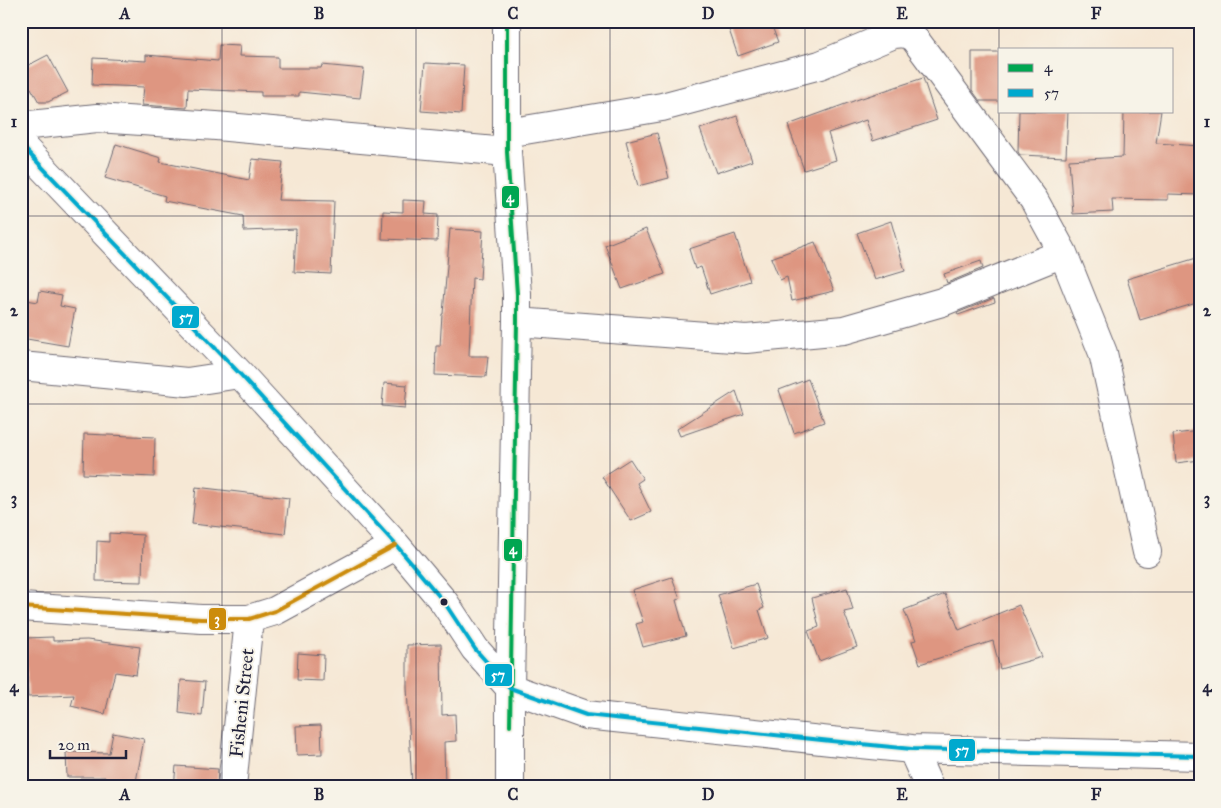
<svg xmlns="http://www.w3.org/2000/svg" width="1221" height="808" viewBox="0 0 1221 808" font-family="'IM FELL Great Primer',serif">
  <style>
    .building { fill: #de9681 }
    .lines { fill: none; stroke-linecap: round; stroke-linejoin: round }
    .minor-casing { stroke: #6c6771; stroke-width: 30 }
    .minor { stroke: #fff; stroke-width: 28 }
    .bus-1-casing { stroke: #f7f3e8; stroke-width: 8 }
    .bus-2-casing { stroke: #f7f3e8; stroke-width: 8 }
    .bus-3-casing { stroke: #f7f3e8; stroke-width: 8 }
    .bus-1 { stroke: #00a651; stroke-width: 4 }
    .bus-2 { stroke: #00a9ce; stroke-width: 4 }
    .bus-3 { stroke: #cc8c0c; stroke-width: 4 }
    .grid { fill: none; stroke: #22223b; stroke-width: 1; stroke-opacity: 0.55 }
    .bus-dot { fill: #22223b; stroke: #f7f3e8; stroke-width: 2 }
    .labels { text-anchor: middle; stroke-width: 4; stroke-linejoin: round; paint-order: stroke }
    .street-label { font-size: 19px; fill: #22223b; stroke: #f7f3e8 }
    .line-badge { stroke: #f7f3e8; stroke-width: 2 }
    .badge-label { font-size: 14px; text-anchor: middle; font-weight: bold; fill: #fff }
    .neatline { fill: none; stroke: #22223b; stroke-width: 2 }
    .grid-label { font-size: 16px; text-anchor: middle; font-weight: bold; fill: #22223b }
  </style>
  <rect width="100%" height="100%" fill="#f7f3e8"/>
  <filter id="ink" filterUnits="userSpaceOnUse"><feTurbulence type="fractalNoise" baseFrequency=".02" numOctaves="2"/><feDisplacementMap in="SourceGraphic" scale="10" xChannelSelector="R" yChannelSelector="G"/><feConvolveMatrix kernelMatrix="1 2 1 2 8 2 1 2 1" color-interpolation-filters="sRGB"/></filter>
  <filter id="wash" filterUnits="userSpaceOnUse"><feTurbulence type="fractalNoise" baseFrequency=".0096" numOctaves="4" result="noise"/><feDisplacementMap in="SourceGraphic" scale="20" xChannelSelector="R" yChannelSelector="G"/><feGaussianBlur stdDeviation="1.12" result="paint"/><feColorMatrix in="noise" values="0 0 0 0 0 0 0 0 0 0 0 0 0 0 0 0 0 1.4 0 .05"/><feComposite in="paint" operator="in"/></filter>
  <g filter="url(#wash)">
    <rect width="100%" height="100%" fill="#f6e8d5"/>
    <g id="blocks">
      <!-- building -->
      <path class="building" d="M726 21H770L778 42 738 56Z
        M219 45 240 46 239 56 278 57V68H321L322 65 364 69 360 98 299 92V96H261V92L188 89 187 108 142 105 144 87 92 85 93 58 146 61V55L218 61Z
        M972 52H1000V101H980L972 90Z
        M48 55 68 92 48 102H39L31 88 21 93V69Z
        M425 63 464 65 461 114 421 111Z
        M923 78 937 120 873 141 866 120 828 133 836 160 804 170 788 125 859 99Z
        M1019 111H1068L1066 157 1020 155 1018 152Z
        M1124 111H1161L1156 143 1200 146V195L1168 194V200L1112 199 1113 212 1073 214 1069 160 1123 157Z
        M737 116 752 161 716 173 700 129Z
        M657 133 669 178 638 186 626 141Z
        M116 144 161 158 160 162 249 180 252 159 283 162 278 200 334 201 331 274 294 272 296 229 244 231 243 216 164 201 165 196 105 178Z
        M403 200 426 201 425 214 438 215 437 241 382 239 383 211 403 212Z
        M891 221 905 271 875 280 857 233Z
        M450 229 483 231 480 279 472 278 469 356H488L486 377 435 375 436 346H440L442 314H443Z
        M646 229 665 274 622 289 605 245Z
        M735 234 750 281 710 294 701 267 695 269 689 249Z
        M815 242 834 291 792 301 787 277 780 280 771 258Z
        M1200 257V302L1140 320 1127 279Z
        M981 261 983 268 947 283 944 274Z
        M40 291 62 295 60 306 75 309 68 346 21 338V299L38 302Z
        M994 298 995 302 958 315 957 313Z
        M808 379 824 422 794 433 779 390Z
        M384 383 407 385 405 408 382 406Z
        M736 391 744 414 680 436 677 429Z
        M1200 431V460L1176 463 1173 434Z
        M84 434 155 437 154 477 83 474Z
        M630 459 643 479 637 483 651 512 631 521 602 477Z
        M196 487 289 498 285 534 192 524Z
        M109 533 143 535 142 582 96 581 97 541 109 542Z
        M672 577 680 599 676 600 686 636 643 647 636 624 643 622 632 590Z
        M756 584 764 608 759 610 768 638 734 648 718 595Z
        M847 588 853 610 844 612 857 647 819 661 808 631 819 627 812 598Z
        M945 594 959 630 1019 605 1042 657 1000 669 993 641 920 664 912 641 916 640 904 610Z
        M53 637V641L87 640 140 647 136 675 115 672 105 714 71 706 74 695 28 697 25 638Z
        M441 644 442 715 455 714 456 741 444 742 445 787H412L407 687V645Z
        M298 653 324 655 323 681 297 680Z
        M181 680 205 682 202 716 179 713Z
        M321 725 322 754 297 755 296 726Z
        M113 733 144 739 135 787 104 783 105 777H67L66 752 109 753Z
        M176 766 218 769 217 787H174Z"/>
    </g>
  </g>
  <g filter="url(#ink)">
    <use href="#blocks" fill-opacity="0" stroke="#6c6771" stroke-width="1"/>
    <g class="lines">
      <!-- minor casing -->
      <g class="minor-casing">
        <path id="minor" d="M507 21V152L517 294V322L510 688V787
          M21 126 97 118 216 126 507 152
          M507 133 662 107 820 65 894 34 905 33 914 38 1034 200 1063 253 1103 353 1147 552
          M21 145 240 374 396 545 444 602 475 649 510 688 586 715 831 741 912 749 1200 756
          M517 322 746 339 844 330 942 302 1063 253
          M21 366 187 382 240 374
          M21 607 201 619H249L275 611 396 545
          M912 749 929 787
          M232 787 249 619"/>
      </g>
      <!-- minor -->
      <use href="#minor" class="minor"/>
      <!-- bus-1 casing -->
      <g class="bus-1-casing">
        <path id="bus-1" d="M507 21V152L517 294V322L510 726"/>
      </g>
      <!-- bus-2 casing -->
      <g class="bus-2-casing">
        <path id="bus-2" d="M21 145 240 374 396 545 444 602 475 649 510 688 586 715 831 741 912 749 1200 756"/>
      </g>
      <!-- bus-3 casing -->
      <g class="bus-3-casing">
        <path id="bus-3" d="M21 607 201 619H249L275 611 396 545"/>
      </g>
      <!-- bus-1 -->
      <use href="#bus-1" class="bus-1"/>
      <!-- bus-2 -->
      <use href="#bus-2" class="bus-2"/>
      <!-- bus-3 -->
      <use href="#bus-3" class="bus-3"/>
    </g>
  </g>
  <!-- grid -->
  <path class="grid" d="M222 21V787M416 21V787M610 21V787M805 21V787M999 21V787M21 216H1200M21 404H1200M21 592H1200"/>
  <!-- markers -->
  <circle class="bus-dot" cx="444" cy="602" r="4.5"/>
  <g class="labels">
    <!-- street labels -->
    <g class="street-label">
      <text transform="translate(241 703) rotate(-84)" y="7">Fisheni Street</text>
    </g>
  </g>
  <g class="line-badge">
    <rect x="501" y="185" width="19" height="24" rx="5" fill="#00a651"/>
    <rect x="171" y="305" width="29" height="24" rx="5" fill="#00a9ce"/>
    <rect x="503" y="538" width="20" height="24" rx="5" fill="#00a651"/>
    <rect x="208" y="607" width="19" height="24" rx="5" fill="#cc8c0c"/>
    <rect x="484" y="663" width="29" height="24" rx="5" fill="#00a9ce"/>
    <rect x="948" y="738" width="28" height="24" rx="5" fill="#00a9ce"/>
  </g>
  <g class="badge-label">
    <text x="510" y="202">4</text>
    <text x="186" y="322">57</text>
    <text x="513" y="554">4</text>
    <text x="217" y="624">3</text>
    <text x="498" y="680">57</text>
    <text x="962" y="755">57</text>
  </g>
  <!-- margin -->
  <rect width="1221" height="808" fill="none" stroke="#f7f3e8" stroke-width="55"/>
  <!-- legend -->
  <rect x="998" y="48" width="175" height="65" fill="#f7f3e8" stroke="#a29fa3"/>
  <rect x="1008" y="64" width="25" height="8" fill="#00a651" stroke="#a29fa3"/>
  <text x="1044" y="72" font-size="15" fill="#22223b">4</text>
  <rect x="1008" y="89" width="25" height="8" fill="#00a9ce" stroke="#a29fa3"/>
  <text x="1044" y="98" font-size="15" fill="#22223b">57</text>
  <!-- scale -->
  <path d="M50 750v8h76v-8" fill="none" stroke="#22223b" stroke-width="2.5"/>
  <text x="58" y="750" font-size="15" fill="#22223b" stroke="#f7f3e8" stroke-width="4" paint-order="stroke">20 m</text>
  <rect x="28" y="28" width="1166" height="752" class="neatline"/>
  <g class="grid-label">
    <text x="125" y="19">A</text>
    <text x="319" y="19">B</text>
    <text x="513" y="19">C</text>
    <text x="708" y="19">D</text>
    <text x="902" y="19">E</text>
    <text x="1096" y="19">F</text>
    <text x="14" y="127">1</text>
    <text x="1207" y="127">1</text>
    <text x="14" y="316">2</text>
    <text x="1207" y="316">2</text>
    <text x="14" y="504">3</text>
    <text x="1207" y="504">3</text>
    <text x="14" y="692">4</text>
    <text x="1207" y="692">4</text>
    <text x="125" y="800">A</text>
    <text x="319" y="800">B</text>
    <text x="513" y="800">C</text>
    <text x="708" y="800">D</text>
    <text x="902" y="800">E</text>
    <text x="1096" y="800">F</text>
  </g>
</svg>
